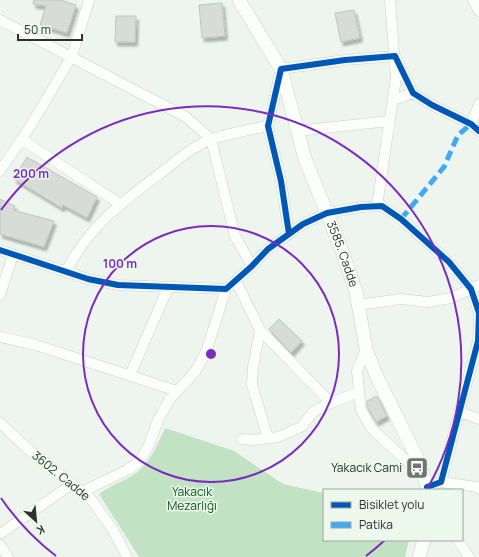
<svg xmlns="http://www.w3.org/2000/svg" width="479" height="557" viewBox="0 0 479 557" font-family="Manrope,sans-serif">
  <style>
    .green { fill: #c2e3c3 }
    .building { fill: #d7dcd7; stroke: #c0c5c0; filter: url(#shadow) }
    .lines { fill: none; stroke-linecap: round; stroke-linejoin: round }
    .minor-casing { stroke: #cbd0cb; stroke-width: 11 }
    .major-casing { stroke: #cbd0cb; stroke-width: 14 }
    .minor { stroke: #fcfefc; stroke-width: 10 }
    .major { stroke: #fcfefc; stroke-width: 13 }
    .quiet { stroke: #3fa9f5; stroke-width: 5; stroke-dasharray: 10 5; stroke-linecap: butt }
    .cycleway-casing { stroke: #ebf8eb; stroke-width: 8 }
    .cycleway { stroke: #0057b8; stroke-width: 6 }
    .ring { fill: none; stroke: #7b2cbf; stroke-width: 2 }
    .labels { text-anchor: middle; stroke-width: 3; stroke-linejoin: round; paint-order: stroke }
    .street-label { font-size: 12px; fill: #2c312d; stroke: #ebf8eb }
    .poi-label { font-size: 12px; fill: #2c312d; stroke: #ebf8eb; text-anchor: end }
    .park-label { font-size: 12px; fill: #0b561a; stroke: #ebf8eb }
    .centre { fill: #7b2cbf; stroke: #ebf8eb; stroke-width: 2 }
    .ring-label { font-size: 12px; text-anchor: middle; font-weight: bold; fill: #7b2cbf; stroke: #ebf8eb; stroke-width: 3; stroke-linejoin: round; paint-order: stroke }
  </style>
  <defs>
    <filter id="shadow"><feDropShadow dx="2.5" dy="4" stdDeviation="1" flood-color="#0004"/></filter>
  </defs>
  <rect width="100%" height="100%" fill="#eef5ee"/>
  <!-- green -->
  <path class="green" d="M165 428 234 451 283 484 324 493V540H409L405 557H139L99 494C111 484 132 479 142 468 152 457 159 442 165 428Z"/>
  <!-- building -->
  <path class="building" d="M34 0H61L76 5 67 33 40 25 46 6 33 4Z
    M222 3 225 36 202 38 199 5Z
    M354 10 360 38 341 42 335 13Z
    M116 16H136L135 42H115Z
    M27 157 97 197 87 218 63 205 62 208 14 179Z
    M0 199 15 206 13 210 54 221 44 247 0 234Z
    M279 319 302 341 291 353 269 329Z
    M377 396 387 416 376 422 367 407V401Z"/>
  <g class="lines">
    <!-- minor casing -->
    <g class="minor-casing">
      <path id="minor" d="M473 0 479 11
        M0 20 186 117 211 139 235 236 252 266
        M393 100 413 93
        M471 124 479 104
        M297 131 389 121
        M21 139 120 204
        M0 171 31 125 72 56 89 0
        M377 206 396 78 390 0
        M289 234 281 181 268 126 281 69 345 60 395 56 413 93 432 105 471 124 479 131
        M0 250 88 279 118 285 226 289 252 266 268 249 303 224 327 213 361 207 382 206 401 219 449 262 471 289 479 313 478 341 441 482 427 487
        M66 272C88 226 126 199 166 169 180 158 195 145 212 139 230 133 249 130 268 126
        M236 281 260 330 331 403 358 392
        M0 295 13 255
        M358 305 401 299 428 302 451 298 479 285
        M260 330 253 367 252 385 268 438
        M0 337 36 345 177 391
        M366 349 357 371 361 410 372 429 424 477
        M130 375 168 288
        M460 412 479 419
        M0 423 28 449 91 499 113 530 127 557
        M242 439 253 440 278 437 301 427 314 411 331 403
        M441 482 477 487 479 489
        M82 492 127 470 139 462 149 445 158 420 170 399 195 372 206 352 226 289
        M0 534 72 484
        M458 540 469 557
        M0 545 8 557"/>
    </g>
    <!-- major casing -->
    <g class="major-casing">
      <g id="major">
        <path id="s1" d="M239 0 281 69 305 159 341 248 356 292 366 349 376 375 419 462 428 490"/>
        <path d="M419 557 424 540"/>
      </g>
    </g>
    <!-- minor -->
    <use href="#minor" class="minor"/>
    <!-- major -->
    <use href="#major" class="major"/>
    <!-- quiet -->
    <path class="quiet" d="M401 219 444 167 458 135 471 124"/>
    <!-- cycleway casing -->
    <g class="cycleway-casing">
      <path id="cycleway" d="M289 234 281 181 268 126 281 69 345 60 395 56 413 93 432 105 471 124 479 131
        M0 250 88 279 118 285 226 289 252 266 268 249 303 224 327 213 361 207 382 206 401 219 449 262 471 289 479 313 478 341 441 482 427 487"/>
    </g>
    <!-- cycleway -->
    <use href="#cycleway" class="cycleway"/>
  </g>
  <!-- distance rings -->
  <g class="ring">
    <circle cx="211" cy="354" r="128"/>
    <path d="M385 540A255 255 0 0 1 366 556M56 556A255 255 0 0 1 1 498M1 210A255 255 0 0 1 427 489"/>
  </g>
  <!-- icons -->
  <defs>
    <g id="bus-square" transform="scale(1.15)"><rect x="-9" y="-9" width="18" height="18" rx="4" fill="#707671" stroke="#ebf8eb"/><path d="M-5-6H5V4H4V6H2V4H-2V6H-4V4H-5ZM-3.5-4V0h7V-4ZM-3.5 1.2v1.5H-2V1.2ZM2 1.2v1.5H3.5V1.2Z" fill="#fff"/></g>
  </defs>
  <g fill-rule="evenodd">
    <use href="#bus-square" x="417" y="468"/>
  </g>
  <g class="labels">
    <!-- street labels -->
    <g class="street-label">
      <text dy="4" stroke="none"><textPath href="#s1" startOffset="276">3585. Cadde</textPath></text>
      <text transform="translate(61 476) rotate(39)" y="4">3602. Cadde</text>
    </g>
    <!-- poi labels -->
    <g class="poi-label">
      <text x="402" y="472">Yakacık Cami</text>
    </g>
    <!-- park labels -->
    <g class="park-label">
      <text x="192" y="496">Yakacık<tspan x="192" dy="14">Mezarlığı</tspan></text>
    </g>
  </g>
  <circle cx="211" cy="354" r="6" class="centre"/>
  <g class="ring-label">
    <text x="31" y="178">200 m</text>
    <text x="120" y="268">100 m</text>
  </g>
  <!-- legend -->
  <rect x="323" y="489" width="140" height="52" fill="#ebf8eb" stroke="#9fa89f"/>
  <rect x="331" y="502" width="20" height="6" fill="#0057b8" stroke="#9fa89f"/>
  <text x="359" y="509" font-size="12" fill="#2c312d">Bisiklet yolu</text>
  <rect x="331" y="522" width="20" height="6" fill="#3fa9f5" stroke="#9fa89f"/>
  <text x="359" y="529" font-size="12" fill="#2c312d">Patika</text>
  <!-- north arrow -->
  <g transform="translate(36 521) rotate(153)" stroke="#ebf8eb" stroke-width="3" paint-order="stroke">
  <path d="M0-3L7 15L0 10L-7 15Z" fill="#2c312d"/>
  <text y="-6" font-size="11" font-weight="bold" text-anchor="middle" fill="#2c312d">K</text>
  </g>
  <!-- scale -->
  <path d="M18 34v6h64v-6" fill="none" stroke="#2c312d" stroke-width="2"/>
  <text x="24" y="34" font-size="12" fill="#2c312d" stroke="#ebf8eb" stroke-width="3" paint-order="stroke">50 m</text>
</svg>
